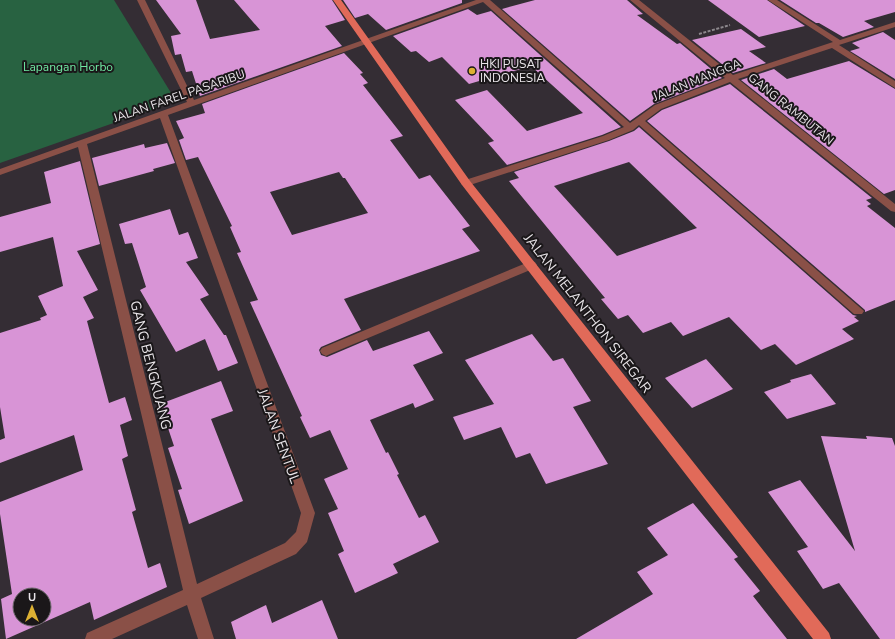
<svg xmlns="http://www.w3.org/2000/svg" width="895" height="639" viewBox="0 0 895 639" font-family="'Nunito Sans',sans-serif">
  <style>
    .green { fill: #286241 }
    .building { fill: #d894d6; fill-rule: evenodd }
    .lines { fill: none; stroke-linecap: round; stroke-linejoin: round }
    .path { stroke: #8d888d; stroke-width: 2; stroke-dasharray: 3 1.5; stroke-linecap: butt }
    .minor { fill: #8a5047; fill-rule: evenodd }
    .major { fill: #e16a59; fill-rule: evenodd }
    .poi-dot { fill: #ddb133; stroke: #1a1719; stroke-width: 1.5 }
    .labels { text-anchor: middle; stroke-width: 4; stroke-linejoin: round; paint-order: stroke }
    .far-poi-label { font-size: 12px; fill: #e9e5e9; stroke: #1a1719; text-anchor: start }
    .far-park-label { font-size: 12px; fill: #70e9a3; stroke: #1a1719 }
    .far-street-label { font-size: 12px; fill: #e9e5e9; stroke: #1a1719 }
    .street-label { font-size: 14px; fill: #e9e5e9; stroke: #1a1719 }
  </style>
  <rect width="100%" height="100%" fill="#342d34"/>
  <!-- green -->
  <path class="green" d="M0 0H114L176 101 0 163Z"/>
  <!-- building -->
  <path class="building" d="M156 0H196L210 39 260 30 234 0H332L345 20 325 26 342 46 200 96 192 71 186 72 181 54 175 55 171 36 181 34Z
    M343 0H462V3L386 30 368 14 355 18Z
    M535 0H627L643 14 637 15 677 44 680 43 722 78 654 104 630 121 502 9Z
    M708 0H767L805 26 759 37Z
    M780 0H895V12L864 21 874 27 843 37 819 23H816Z
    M468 9 477 15 491 11 621 127 602 135 507 165 488 143 494 141 455 100 487 90 527 131 583 113 531 66 469 84 442 57 429 62 416 51 411 52 393 36Z
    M741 29 766 47 749 51 766 63 733 73 692 40Z
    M883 32 895 40V79L850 51 860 48 852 43Z
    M344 53 363 73 360 74 368 83 363 85 403 136 390 140 419 179 430 175 470 226 462 229 480 251 344 299 361 330 321 347 319 350 321 355 327 357 367 340 373 351 429 331 443 353 413 365 434 400 415 408 413 403 370 420 386 453 388 452 399 474 397 475 419 518 425 515 439 542 393 564 398 573 355 593 338 554 344 551 328 513 338 509 324 479 348 469 330 430 310 438 300 417 302 416 250 302 258 300 237 253 241 252 230 227 232 226 198 157 186 160 179 140 184 138 176 121 205 113 202 104ZM339 172 343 178H345L368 213 292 235 270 192Z
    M849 61 895 89V190L884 194 741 80 774 69 787 79Z
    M730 84 872 198 866 200 871 204 867 206 895 228V300L865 312V310L647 121 662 110Z
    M639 127 853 315 857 316 854 317 859 321 842 329 854 339 796 365 775 344 761 350 729 317 683 336 671 322 643 333 628 315 618 319 601 299 605 298 509 181 519 178 514 172 609 141 634 131ZM629 162 697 228 617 256 554 186Z
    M167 143 175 163 153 169 154 171 99 186 92 158 144 144 145 148Z
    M80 161 100 244 77 251 98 290 83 297 94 318 87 321 109 403 125 397 132 420 120 425 128 456 122 459 136 510 132 512 148 568 160 563 167 587 94 620 90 602 6 639 1 599 12 594 0 514V502L83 470 74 435 0 463V440L5 438 0 407V333L41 320 40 318 47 315 38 296 63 286 53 237 0 252V217L51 203 44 172ZM20 595H44V619H20Z
    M170 209 179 235 188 232 198 258 186 262 209 295 200 299 224 335H226L238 363 218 371 205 339 176 352 140 290 146 287 132 243 125 244 119 224Z
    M532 334 553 361 563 358 591 401 573 407 608 464 546 484 530 453 516 458 501 427 464 440 453 417 494 404 465 360Z
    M706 359 733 389 692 408 665 378Z
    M811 374 836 404 787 419 764 392 791 382 790 380Z
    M221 381 233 411 211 419 243 501 189 524 178 490 182 489 168 448 174 446 160 404Z
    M821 436 867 439 866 436 892 438 895 446V639H880L839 583 823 589 797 551 808 547 768 492 800 480 855 551Z
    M693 503 738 557 734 559 760 591 753 596 787 639H576L653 594 637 572 668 555 647 528Z
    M322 600 338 639H236L231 622 266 605 272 623Z"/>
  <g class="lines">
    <!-- path -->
    <path class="path" d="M699 34 730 25"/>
    <!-- minor -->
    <path class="minor" d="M137 0H145L194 100 476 0H490L630 123 655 105 725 78 630 0H639L733 75 833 42 768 0H777L840 40 895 22V27L839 45 895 81V88L832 48 738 79 895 204V212L891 211 730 82 661 109 645 121 864 311 862 314H854L639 125 633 130 609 140 470 185H462L461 183 462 181 603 136 624 127 483 2 168 115 315 513 307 542 296 554 201 598 214 639H198L187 605 112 639H85L87 633 183 590 78 147 0 175V169L187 102ZM160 118 301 513 296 532 285 543 197 584 87 144Z
      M531 261 535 262 537 265 535 268 330 354 326 356 322 354 320 351 322 348Z"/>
    <!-- major -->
    <path class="major" d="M333 0H341L470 181 829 633 831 639H813L462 185Z"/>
  </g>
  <!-- markers -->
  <circle class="poi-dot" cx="472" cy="71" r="4"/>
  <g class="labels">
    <!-- far-poi labels -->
    <g class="far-poi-label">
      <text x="480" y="68">HKI PUSAT<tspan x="480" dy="14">INDONESIA</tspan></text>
    </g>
    <!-- far-park labels -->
    <g class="far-park-label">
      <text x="68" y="71">Lapangan Horbo</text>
    </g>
    <!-- far-street labels -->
    <g class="far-street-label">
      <text transform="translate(697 80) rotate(-22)" y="4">JALAN MANGGA</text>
      <text transform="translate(179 96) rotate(-19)" y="4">JALAN FAREL PASARIBU</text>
      <text transform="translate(791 109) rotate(39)" y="4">GANG RAMBUTAN</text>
    </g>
    <!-- street labels -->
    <g class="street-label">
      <text transform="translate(588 313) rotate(52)" y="5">JALAN MELANTHON SIREGAR</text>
      <text transform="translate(151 365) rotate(76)" y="5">GANG BENGKUANG</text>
      <text transform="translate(279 436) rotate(70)" y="5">JALAN SENTUL</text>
    </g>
  </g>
  <!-- north arrow -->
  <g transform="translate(32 607)"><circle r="19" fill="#1a1719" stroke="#6d696c"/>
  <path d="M0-3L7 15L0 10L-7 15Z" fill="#ddb133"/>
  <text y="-6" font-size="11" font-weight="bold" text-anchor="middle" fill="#e9e5e9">U</text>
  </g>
</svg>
